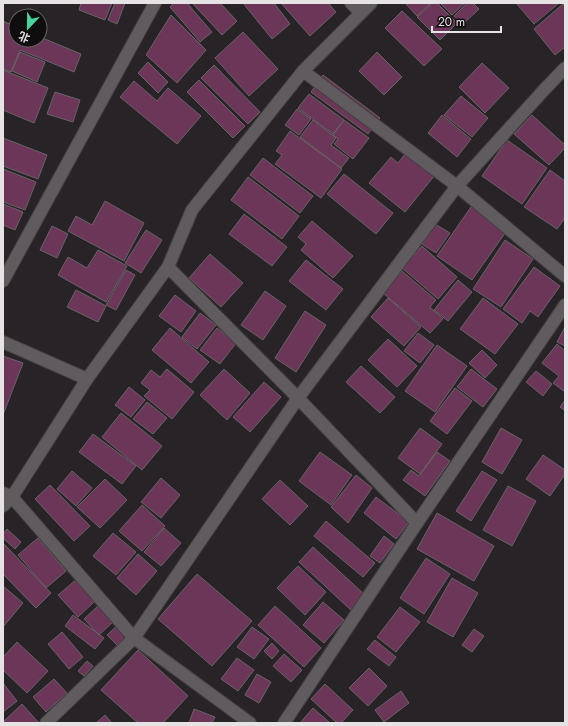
<svg xmlns="http://www.w3.org/2000/svg" width="568" height="726" viewBox="0 0 568 726" font-family="Jost,'Noto Sans SC',sans-serif">
  <style>
    .building { fill: #6c3658; stroke: #686366 }
    .lines { fill: none; stroke-linecap: round; stroke-linejoin: round }
    .lane-casing { stroke: #444042; stroke-width: 14 }
    .street-casing { stroke: #444042; stroke-width: 14 }
    .lane { stroke: #605b5e; stroke-width: 12 }
    .street { stroke: #605b5e; stroke-width: 12 }
  </style>
  <rect width="100%" height="100%" fill="#282326"/>
  <!-- building -->
  <path class="building" d="M81 3H112L105 20 79 10Z
    M115 3H125L117 24 108 20Z
    M174 3H187L212 32 200 42 170 7Z
    M192 3H220L237 21 222 35Z
    M243 3H274L290 24 272 39Z
    M281 3H328L336 12 310 36Z
    M407 3H431L417 16 406 4Z
    M432 3H437L457 23 440 40 417 17Z
    M440 3H465L452 15Z
    M467 3H473L479 9 462 25 454 16Z
    M516 3H559L534 24Z
    M563 4 565 6V47L555 55 534 29Z
    M402 11 442 49 424 66 385 28Z
    M171 15 206 50 177 83 146 55Z
    M3 21 16 27V40H40V37L81 54 74 72 20 50 11 72 3 69Z
    M243 32 278 69 249 96 215 58Z
    M20 52 45 62 37 82 12 71Z
    M377 52 402 77 384 95 359 71Z
    M148 62 168 82 158 93 138 73Z
    M482 63 509 88 485 113 459 87Z
    M214 65 260 112 248 124 201 78Z
    M3 70 48 88 34 123 3 110Z
    M323 75 380 118 368 134 311 92Z
    M199 80 245 126 233 138 187 92Z
    M134 81 157 101 168 88 201 116 177 144 120 97Z
    M55 92 80 100 73 122 47 114Z
    M309 94 344 120 333 134 298 108Z
    M461 96 488 118 472 137 444 115Z
    M297 109 311 119 299 135 285 125Z
    M442 115 471 139 457 157 428 133Z
    M532 115 565 145V148L549 165 514 134Z
    M313 120 336 138 331 145 349 158 341 168 300 137Z
    M344 120 369 138 353 159 334 144 338 139 333 135Z
    M290 131 342 169 321 198 275 164 282 155 276 151Z
    M3 138 47 155 38 179 3 166Z
    M507 140 547 168 522 204 482 176Z
    M410 148 439 170 405 212 369 183 391 157 398 163Z
    M263 158 313 196 300 213 250 175Z
    M3 169 36 182 25 210 3 202Z
    M550 170 565 181V218L557 229 524 207Z
    M344 174 393 213 376 234 327 194Z
    M248 177 299 216 282 239 231 200Z
    M105 201 144 223 124 261 68 231 76 216 92 225Z
    M3 204 23 212 15 230 3 225Z
    M473 204 508 229 472 280 437 256Z
    M244 214 287 247 272 266 229 234Z
    M312 221 353 256 333 278 301 250 306 244 298 237Z
    M435 224 450 233 436 253 422 244Z
    M52 226 68 234 57 258 40 250Z
    M146 230 162 240 141 273 125 263Z
    M505 240 533 259 501 307 473 289Z
    M422 246 457 277 438 299 402 268Z
    M98 250 127 266 106 302 58 275 68 257 87 268Z
    M210 254 243 283 221 307 189 278Z
    M306 260 343 289 326 310 289 281Z
    M534 267 560 286 538 317 530 311 522 323 503 309Z
    M126 270 135 275 116 310 106 305Z
    M402 271 436 300 430 307 443 319 430 333 383 293Z
    M458 280 472 292 448 321 434 310Z
    M76 290 106 306 98 322 67 307Z
    M265 291 286 306 263 340 241 325Z
    M175 295 196 311 181 332 159 316Z
    M388 298 421 327 404 346 371 317Z
    M483 298 518 324 495 354 460 329Z
    M305 311 326 325 296 372 275 358Z
    M200 313 216 325 197 349 182 337Z
    M565 327V346L557 342Z
    M170 328 209 362 191 383 152 350Z
    M217 328 236 343 220 364 200 350Z
    M418 333 434 345 420 363 404 351Z
    M388 339 417 366 397 387 368 360Z
    M557 344 565 351V392L553 383 559 376 542 363Z
    M437 345 467 366 435 412 405 391Z
    M482 350 497 365 485 378 469 363Z
    M3 356 23 363 3 415Z
    M361 366 395 397 380 413 346 382Z
    M167 369 194 392 172 419 144 396 150 390 141 383 151 370 160 377Z
    M224 369 250 393 227 420 200 395Z
    M471 369 497 389 483 407 457 387Z
    M536 371 552 384 543 396 526 382Z
    M264 382 281 397 250 432 233 417Z
    M129 387 145 400 131 417 115 405Z
    M455 388 472 401 447 434 430 421Z
    M565 400V411L560 407Z
    M147 402 167 418 153 434 133 419Z
    M121 413 162 446 142 470 102 437Z
    M420 428 442 444 420 474 398 458Z
    M501 428 522 440 502 474 482 462Z
    M93 434 136 466 122 484 79 452Z
    M320 452 352 475 331 505 299 481Z
    M437 452 450 461 425 496 403 480 411 470 419 476Z
    M543 455 565 470V474L550 496 526 479Z
    M72 471 92 488 76 506 57 489Z
    M482 471 497 480 471 521 456 511Z
    M356 475 372 488 348 523 331 507Z
    M161 478 180 495 161 518 141 502Z
    M105 479 127 500 100 528 77 507Z
    M280 480 308 506 290 525 262 499Z
    M50 485 90 526 74 541 35 499Z
    M508 486 536 501 512 546 483 530Z
    M376 497 409 522 396 539 364 513Z
    M142 505 165 526 142 551 119 531Z
    M437 513 494 546 474 581 417 549Z
    M326 521 375 563 363 577 314 536Z
    M164 528 181 543 161 566 144 552Z
    M7 529 21 542 15 549 3 538V534Z
    M113 533 136 552 116 575 93 556Z
    M384 536 394 544 380 563 370 556Z
    M38 538 66 571 46 588 18 555Z
    M3 543 51 593 36 608 3 574Z
    M313 547 366 596 352 611 299 562Z
    M138 554 157 571 136 595 117 578Z
    M426 558 450 574 424 614 400 598Z
    M298 566 326 592 305 615 277 588Z
    M197 574 252 621 212 666 158 619Z
    M452 578 478 593 453 637 427 622Z
    M77 579 96 600 78 617 58 595Z
    M3 586 23 603 3 627Z
    M323 602 344 620 324 643 303 625Z
    M100 604 115 620 99 635 84 619Z
    M275 606 321 648 304 667 258 625Z
    M400 607 420 622 396 652 377 637Z
    M73 615 104 638 95 649 65 626Z
    M119 624 129 634 117 645 107 635Z
    M252 627 269 639 254 659 237 647Z
    M474 629 484 636 472 652 462 645Z
    M62 632 83 657 69 669 48 644Z
    M375 640 396 657 389 666 367 649Z
    M17 642 48 671 27 693 3 670V657Z
    M272 643 279 651 272 659 264 651Z
    M138 650 188 696 163 723H138L101 690Z
    M284 654 302 670 291 682 273 666Z
    M237 658 254 670 238 691 221 679Z
    M87 661 93 666 84 676 78 671Z
    M369 668 387 686 368 706 349 688Z
    M257 674 271 682 259 703 245 695Z
    M54 679 67 693 46 712 33 697Z
    M3 683 17 701 3 712Z
    M325 684 353 710 341 723H337L311 699Z
    M401 691 409 703 384 722 375 710Z
    M22 704 39 723H3V722Z
    M313 708 330 723H300Z
    M194 709 215 717 212 723H189Z
    M105 715 112 723H96Z"/>
  <g class="lines">
    <!-- lane casing -->
    <g class="lane-casing">
      <path id="lane" d="M3 493 12 497"/>
    </g>
    <!-- street casing -->
    <g class="street-casing">
      <path id="street" d="M351 3 361 13
        M303 71 457 186 565 276
        M168 267 298 398 417 523
        M3 281 155 3
        M3 342 87 379
        M12 497 134 638 250 723
        M3 506 12 497 87 379 168 267 192 210 303 71 371 3
        M46 723 134 638 298 398 457 186 543 91 565 68
        M284 723 417 523 565 305"/>
    </g>
    <!-- lane -->
    <use href="#lane" class="lane"/>
    <!-- street -->
    <use href="#street" class="street"/>
  </g>
  <!-- border -->
  <rect width="568" height="726" fill="none" stroke="#e6e3e5" stroke-width="8"/>
  <!-- north arrow -->
  <g transform="translate(28 28) rotate(202)"><circle r="19" fill="#0f0d0e" stroke="#656364"/>
  <path d="M0-3L7 15L0 10L-7 15Z" fill="#49d49c"/>
  <text y="-6" font-size="11" font-weight="bold" text-anchor="middle" fill="#e6e3e5">北</text>
  </g>
  <!-- scale -->
  <path d="M432 26v6h69v-6" fill="none" stroke="#e6e3e5" stroke-width="2"/>
  <text x="438" y="26" font-size="12" fill="#e6e3e5" stroke="#0f0d0e" stroke-width="3" paint-order="stroke">20 m</text>
</svg>
